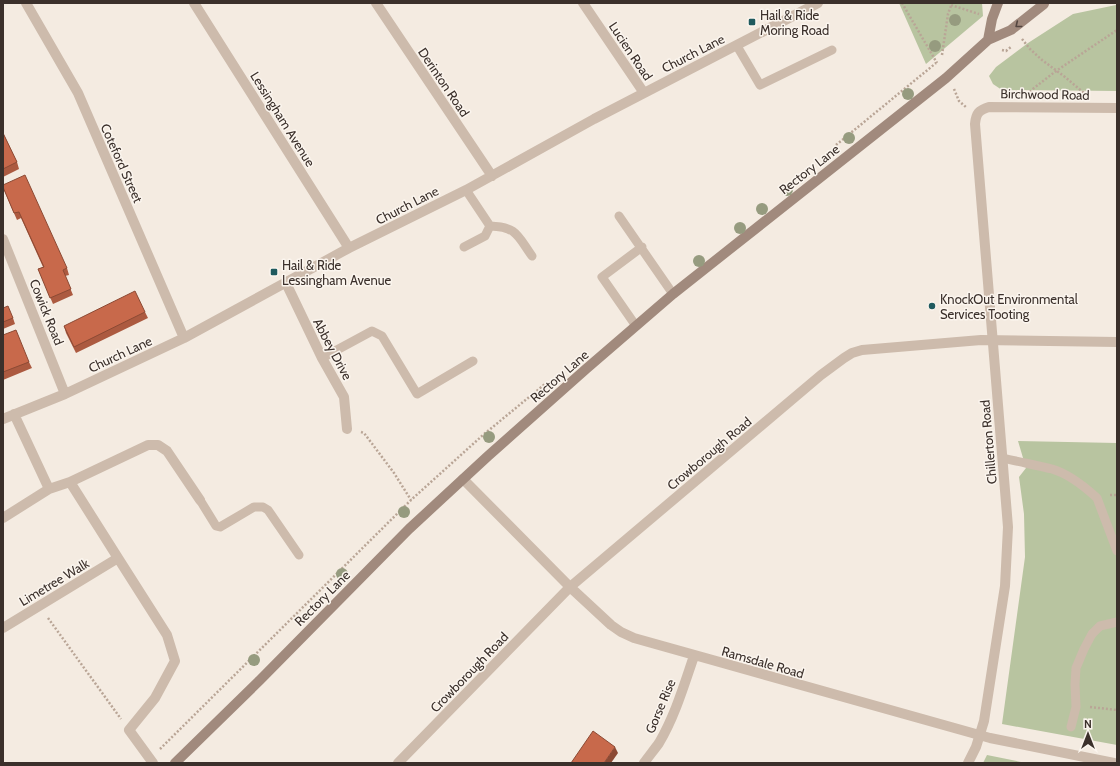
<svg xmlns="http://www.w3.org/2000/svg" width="1120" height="766" viewBox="0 0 1120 766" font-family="Cabin,sans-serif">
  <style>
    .green { fill: #b8c4a0 }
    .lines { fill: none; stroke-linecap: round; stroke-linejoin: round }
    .path { stroke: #b9a596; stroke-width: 2.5; stroke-dasharray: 2 2; stroke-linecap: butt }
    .lane { stroke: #cdbbac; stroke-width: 9 }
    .street { stroke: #cdbbac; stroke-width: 10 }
    .secondary { stroke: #a18a7d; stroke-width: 10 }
    .tree { fill: #969b7f }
    .wall { fill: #ac5a40 }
    .shaded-wall { fill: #8c4a34 }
    .building { fill: #c8694b; stroke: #8c4a34 }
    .oneway { stroke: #544640 }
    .poi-dot { fill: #1f5a5e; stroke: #fbf5ee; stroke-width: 1.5 }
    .labels { text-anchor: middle; stroke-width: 3; stroke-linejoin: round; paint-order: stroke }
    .poi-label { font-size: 13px; fill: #3b302b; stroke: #fbf5ee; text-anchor: start }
    .street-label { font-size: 13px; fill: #3b302b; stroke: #fbf5ee }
  </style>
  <rect width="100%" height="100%" fill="#f4ebe1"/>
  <!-- green -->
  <path class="green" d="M899 3H982L983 16 926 64Z
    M1117 3V91L1002 90 993 84 989 76 996 67 1028 43 1073 14 1116 5Z
    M1018 441 1117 443V745L1002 724 1025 557 1024 514 1019 477 1026 468Z
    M987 755 1026 763H983Z"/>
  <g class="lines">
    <!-- path -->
    <path class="path" d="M902 3 937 63
      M951 5 979 14
      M1022 39 1030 49 1042 60 1065 77 1084 93
      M1002 50 1006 51 1011 47
      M942 55 948 14 952 3
      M954 89 959 101 967 108
      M1030 92 1034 88 1056 71 1117 30
      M836 145 936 63
      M361 432 364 433 394 473 411 500
      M1110 495H1117
      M48 618 121 719
      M1090 707 1117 710
      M160 749 411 500 483 435 545 384"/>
    <!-- lane -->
    <path class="lane" d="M737 46 760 85 832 50
      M466 190 490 226C517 227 517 235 532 256
      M619 216 673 294
      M464 247 485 236 490 226
      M636 326 602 277 642 247
      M322 358 372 331 382 336 417 394 473 361
      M1003 458C1019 462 1036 465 1052 469 1069 474 1084 486 1097 498L1117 551
      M200 500 216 526 220 527 254 507H263L268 510 299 555
      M1071 727 1076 707 1075 684 1076 668 1084 649 1092 634 1100 626 1117 622"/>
    <!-- street -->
    <path class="street" d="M26 3 78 93 184 338
      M194 3 349 248
      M376 3 492 176
      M583 3 644 93
      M3 239 65 394
      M286 283 322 358 344 397 347 429
      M14 414 49 489
      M3 419 65 394 184 338 349 248 466 190 594 119 818 3
      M463 479 570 587 611 625 621 632 634 638 990 738 1114 763
      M3 518 49 489 70 482 148 445H158L167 451 200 500
      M118 558 167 635 175 661 155 698 129 730 153 763
      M3 628 118 558 70 482
      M398 763 570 587 821 375 844 358 852 353 862 350 981 340 1117 342
      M644 763C649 756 654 750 659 743 675 716 684 685 694 656
      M968 763 976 747 984 721 1005 586 1008 527 975 124C976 113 979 110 989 107L1117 108"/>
    <!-- secondary -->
    <path class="secondary" d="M988 40 992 19 998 3
      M175 763 260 680 409 529 488 456 586 369 673 294 946 78 988 40 1011 30 1044 4"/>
  </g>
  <!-- trees -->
  <g class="tree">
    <circle cx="955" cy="20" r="6"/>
    <circle cx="935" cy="46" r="6"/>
    <circle cx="908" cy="94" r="6"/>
    <circle cx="849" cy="138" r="6"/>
    <circle cx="787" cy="190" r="6"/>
    <circle cx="762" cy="209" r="6"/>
    <circle cx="740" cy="228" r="6"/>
    <circle cx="699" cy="261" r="6"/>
    <circle cx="489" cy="437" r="6"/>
    <circle cx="404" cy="512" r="6"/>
    <circle cx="342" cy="574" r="6"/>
    <circle cx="254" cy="660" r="6"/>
  </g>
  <!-- wall -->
  <path class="wall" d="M3 133 17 162 19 169 3 177Z
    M3 188 67 268 69 275 65 276 73 295 53 304 38 269 43 267 21 218 17 220Z
    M3 308 13 318 15 324 3 329Z
    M145 312 148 318 76 353 66 333 64 326Z
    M3 335 29 362 32 368 3 380Z"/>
  <!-- shaded-wall -->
  <path class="shaded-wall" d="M615 747 618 753 611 763H604Z"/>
  <!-- building -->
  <path class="building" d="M3 133 17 162 3 169Z
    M25 175 67 268 63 270 71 289 50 298 38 269 44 267 19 212 14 213 3 187V185Z
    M135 291 145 312 74 347 64 326Z
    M8 306 13 318 3 322V308Z
    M16 330 29 362 3 372V335Z
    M593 731 615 747 604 763H571Z"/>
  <!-- one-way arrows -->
  <defs><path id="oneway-chevron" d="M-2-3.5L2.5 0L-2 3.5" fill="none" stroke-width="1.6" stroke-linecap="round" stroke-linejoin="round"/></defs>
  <use class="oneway" href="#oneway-chevron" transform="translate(1018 25) rotate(141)"/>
  <!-- markers -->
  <g class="poi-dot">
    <rect x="748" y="18" width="8" height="8" rx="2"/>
    <rect x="270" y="268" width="8" height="8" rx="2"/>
    <circle cx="932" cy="306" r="4"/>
  </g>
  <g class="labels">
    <!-- poi labels -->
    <g class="poi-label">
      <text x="760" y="20">Hail &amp; Ride<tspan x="760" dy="15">Moring Road</tspan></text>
      <text x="282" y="270">Hail &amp; Ride<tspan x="282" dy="15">Lessingham Avenue</tspan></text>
      <text x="940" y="304">KnockOut Environmental<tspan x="940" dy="15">Services Tooting</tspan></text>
    </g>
    <!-- street labels -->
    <g class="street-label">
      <text transform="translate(631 51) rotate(56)" y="5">Lucien Road</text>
      <text transform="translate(693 53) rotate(-27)" y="5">Church Lane</text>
      <text transform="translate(444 82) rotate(56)" y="5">Derinton Road</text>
      <text transform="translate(1045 94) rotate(1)" y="5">Birchwood Road</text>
      <text transform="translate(283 119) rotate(58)" y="5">Lessingham Avenue</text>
      <text transform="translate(122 163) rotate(66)" y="5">Coteford Street</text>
      <text transform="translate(809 169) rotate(-38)" y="5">Rectory Lane</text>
      <text transform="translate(407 205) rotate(-27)" y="5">Church Lane</text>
      <text transform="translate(47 312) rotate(68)" y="5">Cowick Road</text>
      <text transform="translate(333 349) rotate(62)" y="5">Abbey Drive</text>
      <text transform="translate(120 354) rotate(-25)" y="5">Church Lane</text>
      <text transform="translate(559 376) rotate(-41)" y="5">Rectory Lane</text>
      <text transform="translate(988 442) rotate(-95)" y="5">Chillerton Road</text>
      <text transform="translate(709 453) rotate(-40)" y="5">Crowborough Road</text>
      <text transform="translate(54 582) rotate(-31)" y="5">Limetree Walk</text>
      <text transform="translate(322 598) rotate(-45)" y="5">Rectory Lane</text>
      <text transform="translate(763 662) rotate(16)" y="5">Ramsdale Road</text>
      <text transform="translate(469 672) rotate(-46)" y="5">Crowborough Road</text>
      <text transform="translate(660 706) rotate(-67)" y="5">Gorse Rise</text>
    </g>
  </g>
  <!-- border -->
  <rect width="1120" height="766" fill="none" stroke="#3b302b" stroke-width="8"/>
  <!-- north arrow -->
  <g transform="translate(1088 734)" stroke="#fbf5ee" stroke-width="3" paint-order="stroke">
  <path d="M0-3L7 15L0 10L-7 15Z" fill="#3b302b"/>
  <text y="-6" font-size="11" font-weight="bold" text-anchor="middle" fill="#3b302b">N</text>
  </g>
</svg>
